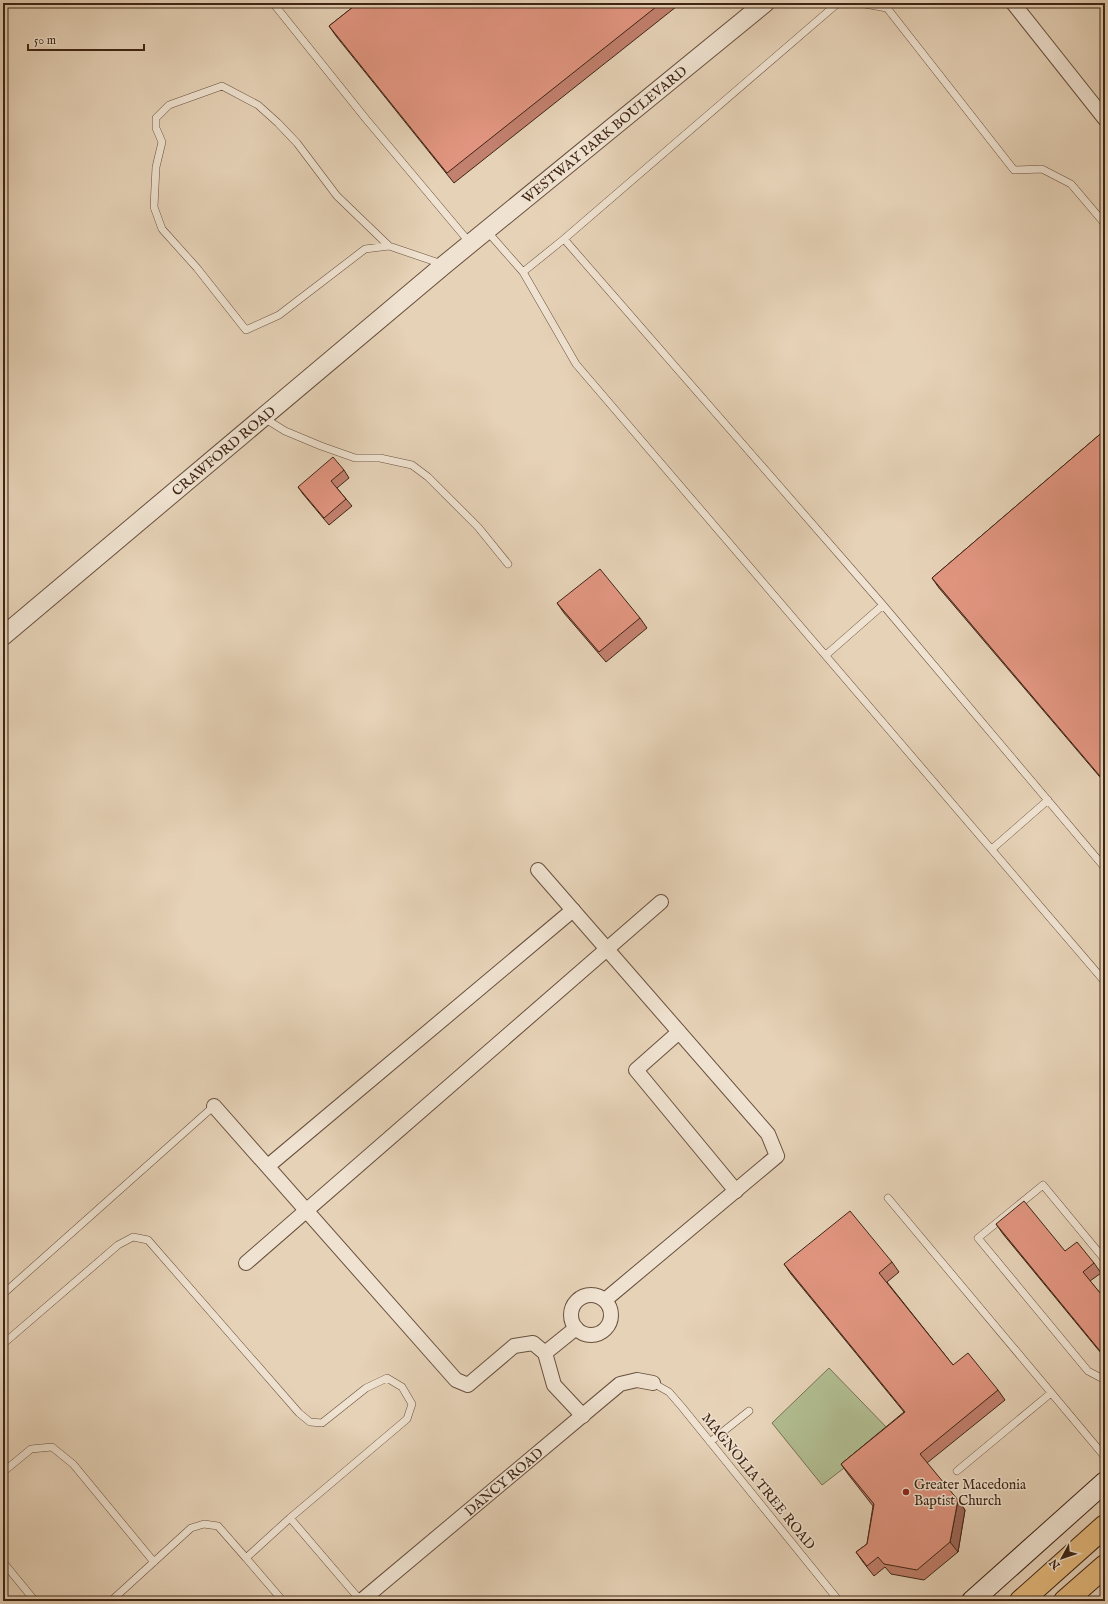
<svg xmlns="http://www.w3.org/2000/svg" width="1108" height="1604" viewBox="0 0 1108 1604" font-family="'IM FELL English',serif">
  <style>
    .green { fill: #b1bd91; stroke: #787153 }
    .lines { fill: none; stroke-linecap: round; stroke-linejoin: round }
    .service-casing { stroke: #69503e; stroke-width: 8 }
    .minor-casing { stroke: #69503e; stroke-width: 16 }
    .tertiary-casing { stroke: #69503e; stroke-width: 20 }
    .secondary-casing { stroke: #3f2515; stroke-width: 22 }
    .motorway-casing { stroke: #3f2515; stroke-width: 24 }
    .service { stroke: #efe2d0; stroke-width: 7 }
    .minor { stroke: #efe2d0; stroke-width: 14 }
    .tertiary { stroke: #efe2d0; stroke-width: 18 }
    .secondary { stroke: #efe2d0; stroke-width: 20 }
    .motorway { stroke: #e3b97c; stroke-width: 22 }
    .wall { fill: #c2806e; stroke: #3f2515 }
    .shaded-wall { fill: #9e685a; stroke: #3f2515 }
    .building { fill: #e19580; stroke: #3f2515 }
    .poi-dot { fill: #8f2418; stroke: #efe2d0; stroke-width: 1.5 }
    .labels { text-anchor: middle; stroke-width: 3; stroke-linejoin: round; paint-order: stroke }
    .street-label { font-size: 14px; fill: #3f2515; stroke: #efe2d0 }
    .poi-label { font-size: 14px; fill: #3f2515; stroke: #efe2d0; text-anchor: start }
  </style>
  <rect width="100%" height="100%" fill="#e6d2b7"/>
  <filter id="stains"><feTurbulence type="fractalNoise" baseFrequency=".005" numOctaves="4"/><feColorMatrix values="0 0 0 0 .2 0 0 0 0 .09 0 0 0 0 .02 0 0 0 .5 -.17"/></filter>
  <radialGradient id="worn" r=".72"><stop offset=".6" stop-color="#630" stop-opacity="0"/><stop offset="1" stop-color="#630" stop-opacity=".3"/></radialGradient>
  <!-- green -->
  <path class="green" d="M829 1368 891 1432 822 1485 772 1423Z"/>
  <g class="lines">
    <!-- service casing -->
    <g class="service-casing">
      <path id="service" d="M273 3 366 119 470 243
        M859 3 887 8 1014 170 1042 169 1071 184 1105 224
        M486 230 523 272 576 364 1105 982
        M564 239 883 605 1105 868
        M389 246 337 196 297 143 278 123 258 105 222 86 169 105 156 118V128L162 142 156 167 154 207 162 229 197 268 246 330 279 315 365 249 389 246 442 264
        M523 272 564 239 838 3
        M264 418 285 431 321 446 355 458H380L412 465 428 477 478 527 508 564
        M826 655 883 605
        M992 849 1048 800
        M888 1198 1105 1457
        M1105 1260 1043 1185 978 1238 1088 1371 1105 1380
        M3 1294 214 1106
        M3 1344 118 1245 133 1237 148 1240 299 1413 310 1422 322 1423 366 1388 387 1378 402 1387 412 1404 407 1419 290 1518
        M653 1383 669 1392 682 1407 839 1601
        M710 1442 749 1411
        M957 1471 1051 1393
        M3 1472 31 1449 52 1447 73 1464 154 1562
        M3 1562 35 1601
        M111 1601 191 1528 204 1524 218 1526 246 1558
        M283 1601 246 1558 290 1518 361 1601"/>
    </g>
    <!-- minor casing -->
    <g class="minor-casing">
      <g id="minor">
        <path d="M1013 3 1105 119"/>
        <path d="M538 870 768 1134 777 1156 605 1300"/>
        <path d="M679 1032 636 1070 736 1191"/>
        <path d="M214 1106 456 1380 468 1385 514 1346 533 1343 545 1353"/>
        <path d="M268 1166 573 910"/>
        <path d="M246 1263 661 902"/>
        <circle cx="591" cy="1315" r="20"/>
        <path d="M576 1328 545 1353 554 1385 583 1416"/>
        <path id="s1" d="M361 1601 620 1384 637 1380 653 1383"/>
      </g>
    </g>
    <!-- tertiary casing -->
    <g class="tertiary-casing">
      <g id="tertiary">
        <path id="s2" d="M3 636 444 265 765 3"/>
      </g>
    </g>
    <!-- secondary casing -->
    <g class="secondary-casing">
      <path id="secondary" d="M972 1601 1105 1482"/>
    </g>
    <!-- motorway casing -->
    <g class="motorway-casing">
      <path id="motorway" d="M1021 1601 1105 1526
        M1065 1601 1105 1566"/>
    </g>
    <!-- service -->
    <use href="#service" class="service"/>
    <!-- minor -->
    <use href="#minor" class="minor"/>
    <!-- tertiary -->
    <use href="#tertiary" class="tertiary"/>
    <!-- secondary -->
    <use href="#secondary" class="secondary"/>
    <!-- motorway -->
    <use href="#motorway" class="motorway"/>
  </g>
  <!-- wall -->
  <path class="wall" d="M358 3H681L454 183 336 36 329 26Z
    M1105 430V783L939 588 932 578Z
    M344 470 349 478 337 488 352 506 329 525 303 494 298 487Z
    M557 603 640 618 647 628 606 662 564 613Z
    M996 1224 1094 1263 1101 1273 1090 1281 1105 1299V1358L1003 1234Z
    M892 1262 899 1272 887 1282 953 1365 998 1390 1005 1400 927 1463 965 1510 958 1552 924 1580 891 1574 885 1567 874 1576 863 1562 856 1552 867 1544 873 1506 848 1474 841 1464 904 1412 791 1274 784 1264Z"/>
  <!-- shaded-wall -->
  <path class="shaded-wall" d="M958 1500 965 1510 958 1552 950 1542Z"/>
  <!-- building -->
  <path class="building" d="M358 3H661L447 173 329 26Z
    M1105 430V782L932 578Z
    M333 457 344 470 331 481 346 499 324 518 298 487Z
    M600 569 640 618 599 652 557 603Z
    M1024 1201 1065 1251 1077 1242 1094 1263 1083 1272 1105 1299V1357L996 1224Z
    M850 1211 892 1262 879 1273 953 1365 968 1353 998 1390 920 1454 958 1500 950 1542 917 1570 884 1564 878 1557 867 1566 856 1552 867 1544 874 1504 841 1464 905 1412 784 1264Z"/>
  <!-- markers -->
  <circle class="poi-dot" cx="906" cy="1492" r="4"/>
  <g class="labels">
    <!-- street labels -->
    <g class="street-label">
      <text dy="5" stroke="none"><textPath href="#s2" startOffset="783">WESTWAY PARK BOULEVARD</textPath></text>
      <text dy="5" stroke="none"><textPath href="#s2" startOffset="288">CRAWFORD ROAD</textPath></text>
      <text transform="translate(759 1481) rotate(51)" y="5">MAGNOLIA TREE ROAD</text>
      <text dy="5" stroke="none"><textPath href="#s1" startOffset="186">DANCY ROAD</textPath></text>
    </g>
    <!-- poi labels -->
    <g class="poi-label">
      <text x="914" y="1489">Greater Macedonia<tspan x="914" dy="16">Baptist Church</tspan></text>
    </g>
  </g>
  <!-- margin -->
  <rect width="1108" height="1604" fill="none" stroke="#e6d2b7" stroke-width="16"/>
  <rect x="4" y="4" width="1100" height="1596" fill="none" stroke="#3f2515" stroke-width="2"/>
  <rect x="8" y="8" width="1092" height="1588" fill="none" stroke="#3f2515"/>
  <!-- north arrow -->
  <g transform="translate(1062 1558) rotate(230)" stroke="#efe2d0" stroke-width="3" paint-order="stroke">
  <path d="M0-3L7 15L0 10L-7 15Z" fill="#3f2515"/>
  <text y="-6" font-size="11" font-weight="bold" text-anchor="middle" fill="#3f2515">N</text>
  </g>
  <!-- scale -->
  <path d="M28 44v6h116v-6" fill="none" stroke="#3f2515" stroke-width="2"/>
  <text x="34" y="44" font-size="12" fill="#3f2515" stroke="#efe2d0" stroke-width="3" paint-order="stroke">50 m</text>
  <rect width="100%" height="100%" filter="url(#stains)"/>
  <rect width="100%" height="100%" fill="url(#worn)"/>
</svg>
